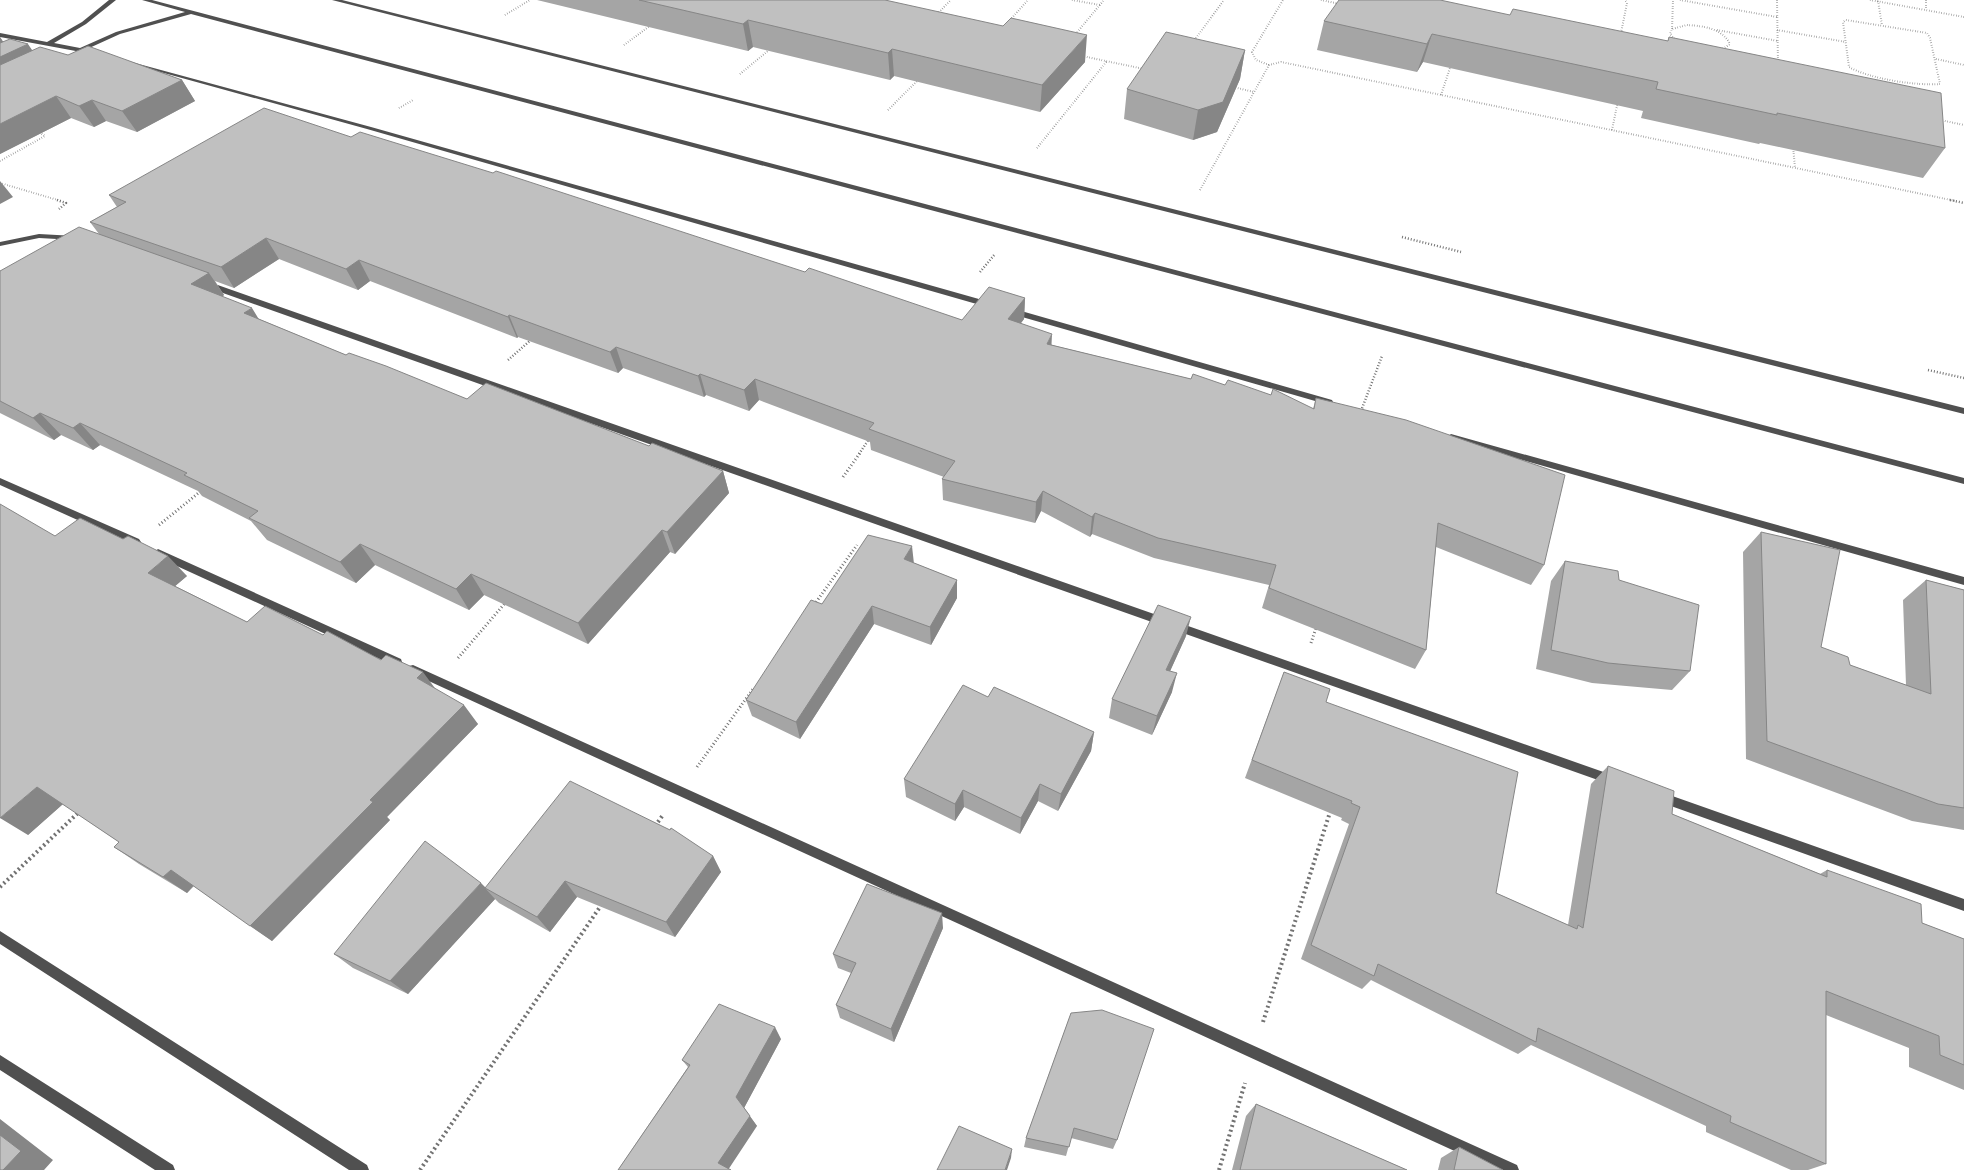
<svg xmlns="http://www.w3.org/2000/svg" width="1964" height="1170" viewBox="0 0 1964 1170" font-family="'Source Sans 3',sans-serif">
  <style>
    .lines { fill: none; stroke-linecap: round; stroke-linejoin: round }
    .path-far3 { stroke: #727272; stroke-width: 2; stroke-dasharray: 0.5 2; stroke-linecap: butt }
    .path-far2 { stroke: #727272; stroke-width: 2.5; stroke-dasharray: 1 2; stroke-linecap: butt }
    .path-far1 { stroke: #727272; stroke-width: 3; stroke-dasharray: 1 2.5; stroke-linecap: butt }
    .path { stroke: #727272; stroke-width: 4; stroke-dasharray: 2 3; stroke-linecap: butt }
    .street { fill: #505050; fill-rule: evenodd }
    .wall { fill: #a5a5a5 }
    .shaded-wall { fill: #868686 }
    .building { fill: #c0c0c0; stroke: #868686 }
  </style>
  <rect width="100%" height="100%" fill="#fff"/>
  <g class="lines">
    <!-- path-far3 -->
    <path class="path-far3" d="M1072 0 1100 5
      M1321 0 1340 4
      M1680 0 1777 17
      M1777 0 1778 64
      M1870 0 1964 17
      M1926 0V10
      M1878 1 1882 25
      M937 14 951 0
      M505 15 530 0
      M1010 20 1028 0
      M1846 20 1927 33 1930 38 1940 84C1916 86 1870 79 1849 67L1843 22Z
      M1687 25C1703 26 1722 28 1730 44 1712 59 1684 51 1670 34L1672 29Z
      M1672 29 1673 0
      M1717 30 1778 41
      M1777 30 1846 42
      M1621 33 1627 3 1625 0
      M1074 36 1104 0
      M1193 42 1224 0
      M624 45 651 25
      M1082 56 1144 69
      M1936 59 1964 65
      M1269 65 1256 60 1252 52 1283 0
      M740 74 769 50
      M1233 87 1254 92
      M1441 95 1451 65
      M399 108 413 100
      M888 110 919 79
      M1940 120 1964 125
      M1612 130 1618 101
      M1793 146 1795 168
      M1037 148 1107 61
      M0 161 45 136 39 132
      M0 183 61 201
      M1200 190 1269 65 1281 62 1956 201"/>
    <!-- path-far2 -->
    <path class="path-far2" d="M57 200 66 203 59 209
      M1950 200 1964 203
      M1402 237 1461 252
      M980 272 995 254
      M508 360 532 339
      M1928 370 1964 378
      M1361 411 1382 356
      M859 454 869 439"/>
    <!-- path-far1 -->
    <path class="path-far1" d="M843 477 860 453
      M159 525 201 491
      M814 605 857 545
      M1311 643 1317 625
      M458 658 506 602
      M697 767 753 689"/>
    <!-- path -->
    <path class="path" d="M655 826 663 815
      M0 887 80 811
      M1263 1022 1331 809
      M420 1170 602 904
      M1219 1170 1245 1083"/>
    <!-- street -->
    <path class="street" d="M109 0H116L86 24 54 43 80 48 116 32 185 12 142 0H152L1964 478V484L191 14 120 34 87 49 94 51V53L92 54 0 37V33L47 42 82 22Z
      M332 0H342L1964 408V414Z
      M124 60 371 127 993 303 994 305 993 307H987L367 129 124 62Z
      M39 234 75 236 79 238 75 240 39 238 0 246V242Z
      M206 283H212L1612 775 1616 776 1618 780 1616 784 1612 785 206 287Z
      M1011 308 1332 400 1333 402 1329 405 1008 313 1007 311Z
      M1451 434 1964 577V585L1448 439 1447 437Z
      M0 478 139 539 141 542 136 546 133 545 0 485Z
      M158 549 401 659 402 662 401 665 397 666 393 665 155 556 153 553Z
      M413 665 1517 1165 1519 1170H1496L409 672 408 669 409 666Z
      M1661 792 1964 899V911L1657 801 1655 797 1657 793Z
      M0 931 367 1165 369 1170H349L0 944Z
      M0 1055 173 1165 175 1170H155L0 1070Z"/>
  </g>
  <!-- wall -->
  <path class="wall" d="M537 0H885L1085 62 1040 112 894 76 890 80 753 47 748 51Z
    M1510 15 1668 41 1669 37 1945 148 1923 178 1760 143 1759 144 1641 118 1643 111 1423 62 1417 72 1317 50 1324 21Z
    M0 37 3 42 32 50 68 55 182 80 195 101 137 132 106 121 94 127 71 118 0 154Z
    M1245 50 1240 79 1217 132 1193 140 1124 119 1127 89Z
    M351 137 962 320 1025 298 1024 319 1021 323 1052 345 1191 379 1225 385 1271 395 1313 409 1316 398 1544 565 1531 585 1436 547 1426 650 1415 669 1262 608 1269 585 1154 558 1092 534 1090 537 1041 511 1035 523 943 500 942 479 944 477 871 450 870 442 759 400 749 411 706 395 704 397 623 368 618 373 518 337 517 338 370 281 358 290 279 259 234 288 215 281 224 295 222 297 259 319 346 355 467 399 649 446 723 471 729 493 675 554 670 552 588 644 484 595 469 610 375 565 356 583 267 540 251 521 202 496 198 491 100 445 93 450 61 435 54 440 0 413V271L99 234 90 222 117 207 109 195Z
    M1761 532 1821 647 1850 665 1906 685 1903 600 1926 580 1964 590V830L1912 821 1746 759 1743 552Z
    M55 536 187 576 175 586 247 622 323 635 435 689 478 724 387 817 390 820 272 941 194 886 187 893 139 864 114 847 119 842 63 804 28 835Z
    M1565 561 1690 671 1672 690 1592 683 1536 669 1551 581Z
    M914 563 957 580V598L931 645 874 624 800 739 752 716 746 700 822 604Z
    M1186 636 1170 671 1172 692 1152 735 1109 718 1112 699Z
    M1284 672 1326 702 1496 893 1568 925 1591 784 1608 766 1672 814 1820 874 1827 870 1922 923 1964 939V1090L1909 1067V1048L1826 1015V1164L1808 1170H1791L1706 1132V1126L1531 1045 1518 1054 1371 980 1362 989 1301 959 1349 824 1341 820 1342 818 1245 778Z
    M988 697 1094 732 1091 751 1058 811 1038 801 1020 834 964 807 955 821 906 797 904 779Z
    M713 856 721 872 675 937 577 897 550 932 499 903 495 899 408 994 353 968 334 954 485 887Z
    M943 928 894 1042 840 1018 836 1005 851 973 838 968 833 954Z
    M1071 1013 1117 1140 1113 1149 1071 1138 1066 1156 1024 1147 1026 1138Z
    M781 1039 744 1108 757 1126 618 1170 688 1067 682 1060Z
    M1256 1104 1407 1170H1232L1246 1116Z
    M1459 1147 1503 1170H1438L1441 1158Z"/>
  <!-- shaded-wall -->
  <path class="shaded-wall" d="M748 20 753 47 748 51 743 24Z
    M1432 34 1423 62 1417 72 1427 44Z
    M1087 35 1085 62 1040 112 1042 85Z
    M0 37 10 52 28 44 42 65 0 85Z
    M892 49 894 76 890 80 888 53Z
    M1245 50 1240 79 1217 132 1193 140 1198 110Z
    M182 80 195 101 137 132 122 111Z
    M56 96 71 118 0 154V124Z
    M92 100 106 121 94 127 79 106Z
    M0 181 13 197 0 204Z
    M266 238 279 259 234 288 221 267Z
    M359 260 370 281 358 290 346 269Z
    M209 273 224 295 207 306 191 284Z
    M1025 298 1024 319 1008 340V319Z
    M252 308 266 331 244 313Z
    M509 315 518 337 517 338 508 317Z
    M1052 334 1051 355 1047 344Z
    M616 347 623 368 618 373 610 352Z
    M700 374 706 395 704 397 698 376Z
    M755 379 759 400 749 411 744 390Z
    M40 413 61 435 54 440 33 418Z
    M80 423 100 445 93 450 73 428Z
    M723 471 729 493 675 554 667 532Z
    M1043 491 1041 511 1035 523 1036 502Z
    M1095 513 1092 534 1090 537 1092 517Z
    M662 530 670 552 588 644 578 623Z
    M360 544 375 565 356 583 340 562Z
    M912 546 914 564 904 559Z
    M168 556 187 576 167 593 148 573Z
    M471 574 484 595 469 610 456 589Z
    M957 580V598L931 645 930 627Z
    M872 606 874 624 800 739 796 722Z
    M1191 617 1186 636 1162 689 1166 670Z
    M423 672 437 691 417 678Z
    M1177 673 1172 692 1152 735 1157 716Z
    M464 705 478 724 387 817 390 820 272 941 250 926 370 800Z
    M1094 732 1091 751 1058 811 1061 794Z
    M1040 784 1038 801 1020 834 1021 818Z
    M37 787 63 804 28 835 0 818Z
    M963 790 964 807 955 821V804Z
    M713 856 721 872 675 937 666 922Z
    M171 870 194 885 187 893 163 877Z
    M565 881 577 897 550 932 537 917Z
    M481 883 488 890 485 888 495 899 408 994 390 981Z
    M942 913 943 928 894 1042 891 1029Z
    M775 1027 781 1039 744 1108 757 1126 728 1170 718 1163 736 1097Z
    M0 1119 53 1160 44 1170H3L0 1135Z
    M1012 1149 1011 1158 1007 1170H1005Z"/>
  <!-- building -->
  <path class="building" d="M639 0H885L1003 26 1011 18 1087 35 1042 85 892 49 888 53 748 20 743 24Z
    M1339 0H1440L1510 15 1513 9 1668 41 1669 37 1941 93 1945 148 1777 113V115L1656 89 1658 82 1432 34 1427 44 1324 21Z
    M1166 32 1245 50 1223 102 1198 110 1127 89Z
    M10 39 28 44 0 57V43Z
    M88 46 182 80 122 111 92 100 79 106 56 96 0 124V65L40 47 68 55Z
    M264 108 351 137 360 132 493 173 496 171 805 272 809 268 962 320 989 287 1025 298 1008 319 1052 334 1047 344 1191 379 1193 374 1225 385 1228 380 1271 395 1273 389 1314 409 1316 398 1406 420 1565 475 1544 565 1438 523 1426 650 1269 588 1276 565 1158 538 1095 513 1092 517 1043 491 1036 502 942 479 955 461 869 429 874 423 755 379 744 390 700 374 698 376 616 347 610 352 509 315 508 317 359 260 346 269 266 238 221 267 90 222 126 202 109 195Z
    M79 227 209 273 191 284 252 308 244 313 346 355 349 353 386 366 467 399 486 383 649 446 652 443 723 471 667 532 662 530 578 623 471 574 456 589 360 544 340 562 249 518 258 511 184 475 187 473 80 423 73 428 40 413 33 418 0 401V271Z
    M0 504 55 536 80 518 123 539 128 536 168 556 148 573 247 622 265 606 323 635 327 631 381 660 386 655 423 672 417 678 464 705 370 800 373 802 250 926 171 870 163 877 114 847 119 842 37 787 0 818Z
    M1761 532 1840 550 1821 647 1848 657 1850 665 1931 694 1926 580 1964 590V808L1938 804 1767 741Z
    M868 535 912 546 904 559 957 580 930 627 872 606 796 722 746 700 811 600 822 604Z
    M1565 561 1618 571 1619 580 1699 605 1690 671 1608 663 1551 650Z
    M1158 605 1191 617 1166 670 1177 673 1157 716 1112 699Z
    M1284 672 1330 689 1326 702 1518 772 1496 893 1577 929 1578 925 1583 928 1608 766 1674 791 1672 814 1827 877V870L1921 904 1922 923 1964 939V1065L1940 1055 1939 1036 1826 991V1164L1730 1122 1731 1116 1538 1028 1536 1042 1378 964 1374 976 1311 945 1360 807 1351 803 1352 801 1252 760Z
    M963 685 988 697 994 687 1094 732 1061 794 1040 784 1021 818 963 790 955 804 904 779Z
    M570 781 670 830 671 828 713 856 666 922 565 881 537 917 485 888Z
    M425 841 481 883 390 981 334 954Z
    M867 884 942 913 891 1029 836 1005 856 963 833 954Z
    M719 1004 775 1027 736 1097 750 1116 718 1163 731 1170H618L690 1065 682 1060Z
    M1102 1010 1154 1029 1117 1140 1074 1128 1069 1147 1026 1138 1071 1013Z
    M1256 1104 1407 1170H1240Z
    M959 1126 1012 1149 1005 1170H937Z
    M0 1135 21 1151 3 1170H0Z
    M1459 1147 1503 1170H1454Z"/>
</svg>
